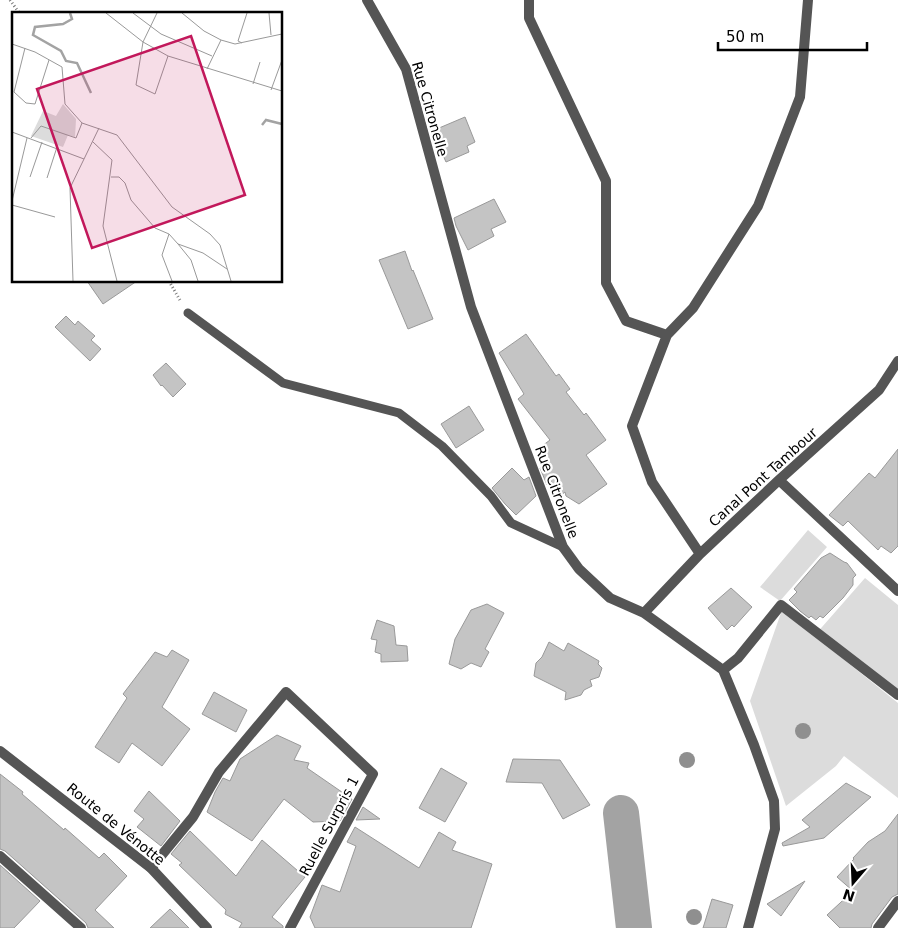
<svg xmlns="http://www.w3.org/2000/svg" width="898" height="928" viewBox="0 0 898 928" font-family="'DejaVu Sans',sans-serif">
  <style>
    .green { fill: #dcdcdc }
    .lines { fill: none; stroke-linecap: round; stroke-linejoin: round }
    .river { stroke: #a3a3a3; stroke-width: 36 }
    .building { fill: #c4c4c4; stroke: #999 }
    .path { stroke: #777; stroke-width: 3; stroke-dasharray: 1 2.5; stroke-linecap: butt }
    .service { stroke: #555; stroke-width: 9 }
    .minor { stroke: #555; stroke-width: 10 }
    .tertiary { stroke: #555; stroke-width: 10 }
    .tree { fill: #8f8f8f }
    .labels { text-anchor: middle; stroke-width: 4.5; stroke-linejoin: round; paint-order: stroke }
    .street-label { font-size: 14px; fill: #000; stroke: #fff }
    .inset-river { fill: none; stroke: #a3a3a3; stroke-width: 2.5 }
    .inset-road { fill: none; stroke: #999; stroke-width: 1 }
    .view { fill: #c2185b; fill-opacity: 0.15; stroke: #c2185b; stroke-width: 2.5 }
    .inset-edge { fill: none; stroke: #000; stroke-width: 2.5 }
  </style>
  <rect width="100%" height="100%" fill="#fff"/>
  <!-- green -->
  <path class="green" d="M808 530 827 547 780 601 760 587Z
    M865 578 898 605V699L815 635Z
    M782 610 898 703V798L844 756 836 766 786 806 750 701Z"/>
  <g class="lines">
    <!-- river -->
    <path class="river" d="M621 813 634 928"/>
  </g>
  <!-- building -->
  <path class="building" d="M465 117 475 142 467 146 469 152 446 162 432 131Z
    M494 199 506 222 491 229 494 236 468 250 456 226 454 218Z
    M405 251 412 271 413 270 433 319 408 329 379 260Z
    M87 281H137L103 304Z
    M66 316 75 325 78 321 95 336 91 340 101 349 90 361 55 327Z
    M526 334 556 376 559 374 570 389 566 392 584 415 586 413 606 440 586 455 607 484 579 504 566 496 565 492 561 495 551 481 547 485 540 468 548 462 538 449 550 440 518 399 524 394 499 353Z
    M166 363 186 384 173 397 162 385 161 386 153 375Z
    M469 406 484 430 456 448 441 424Z
    M898 449V546L891 553 881 546 878 550 848 521 843 526 829 515 869 473 875 478Z
    M512 468 524 480 529 477 536 496 516 515 505 504 492 488Z
    M830 553 844 562 847 563 856 575 853 578V585L843 598 823 618 820 616 816 620 811 616 809 618 800 611 789 600 797 592 794 589 821 558Z
    M731 588 752 607 734 627 732 625 727 630 708 608Z
    M487 604 504 613 485 649 489 652 481 667 471 663 461 669 449 664 455 639 471 610Z
    M377 620 394 626 396 645 407 646 408 661 381 662V654L375 652 377 640 371 639Z
    M549 642 564 651 568 643 599 661 598 664 602 668 599 677 590 680 592 686 584 690 581 695 565 700 566 692 534 676 536 663 542 657Z
    M172 650 189 660 162 707 190 729 162 766 132 743 119 763 95 747 127 698 123 694 155 652 167 657Z
    M214 692 247 710 236 732 202 714Z
    M277 735 301 746 294 760 309 763 307 768 352 799 340 821 313 822 284 799 252 841 207 812 215 792 223 778 230 781 240 759Z
    M513 759 560 760 590 805 563 819 542 783 506 782Z
    M441 768 467 783 445 822 419 808Z
    M0 774 23 792 22 794 64 830 65 828 99 858 104 853 127 876 95 910 114 928H88L86 923 5 851 0 849Z
    M846 783 871 797 824 838 783 846 782 843 810 827 802 820Z
    M149 791 180 821 161 846 137 827 144 819 134 811Z
    M363 807 380 819 356 820Z
    M898 814V894L892 897 872 924 871 928H840L827 915 853 891 837 877 854 859 853 858 868 842 885 831Z
    M355 827 419 868 439 832 456 842 452 850 492 864 471 928H315L310 917 322 885 340 892 356 846 347 842Z
    M190 831 236 876 262 840 305 877 272 917 283 926V928H239L242 923 225 914 226 910 179 865 182 863 171 854Z
    M0 865 40 901 14 928H0Z
    M805 881 781 916 767 904Z
    M712 899 733 905 726 928H703Z
    M170 909 189 928H150Z"/>
  <g class="lines">
    <!-- path -->
    <path class="path" d="M10 0 20 14
      M169 281 181 302"/>
    <!-- service -->
    <path class="service" d="M188 313 283 383 399 413 442 446 491 496 511 523 563 547"/>
    <!-- minor -->
    <path class="minor" d="M367 0 406 69 471 307 563 547 579 569 610 598 644 613 723 670 754 745 774 801 775 829 748 928
      M529 0V18L606 181V283L626 321 667 335
      M779 480 898 591
      M700 554 652 482 632 426 667 335 693 308 758 206 800 97 808 0
      M644 613 700 554 779 480 879 390 898 361
      M723 670 738 658 781 605 898 695
      M0 856 81 928
      M151 868 193 817 219 772 286 692 373 774 290 928
      M878 928 898 901"/>
    <!-- tertiary -->
    <path class="tertiary" d="M0 751 151 868 207 928"/>
  </g>
  <!-- trees -->
  <g class="tree">
    <circle cx="803" cy="731" r="8"/>
    <circle cx="687" cy="760" r="8"/>
    <circle cx="694" cy="917" r="8"/>
  </g>
  <g class="labels">
    <!-- street labels -->
    <g class="street-label">
      <text transform="translate(430 109) rotate(74)" y="5">Rue Citronelle</text>
      <text transform="translate(763 477) rotate(-42)" y="5">Canal Pont Tambour</text>
      <text transform="translate(557 492) rotate(69)" y="5">Rue Citronelle</text>
      <text transform="translate(116 824) rotate(39)" y="5">Route de Vénotte</text>
      <text transform="translate(329 826) rotate(-62)" y="5">Ruelle Surpris 1</text>
    </g>
  </g>
  <!-- overview -->
  <g transform="translate(12 12)">
    <rect width="270" height="270" fill="#fff"/>
    <path d="M51 92 64 107 63 125 56 123 51 135 19 124 31 99 44 104Z" fill="#dcdcdc"/>
    <path class="inset-river" d="M58 1 60 7 51 12 23 15 21 23 49 39 54 49 65 51 79 81M250 113 254 108 270 112"/>
    <path class="inset-road" d="M94 1 131 30 156 44 270 79M121 1 149 22 200 44M145 1 131 30 124 73 143 82 156 44M170 1 192 19 209 28 195 57M257 1 259 23M209 28 223 32 270 22M230 31 226 29 235 1M0 32 23 40 50 55 53 92 70 111 105 123 160 195 198 222 208 233 219 269M13 36 2 80 14 91 23 92 37 48M241 72 248 50M259 78 270 48M0 120 72 147M19 126 29 114 64 126 70 111M81 130 100 148 91 214 105 269M18 165 30 130M99 165H107L113 171 119 188 143 216 157 222 166 232 179 248 186 269M35 166 45 135M0 189 15 126M0 193 43 205M157 222 150 243 160 269M166 232 191 241 215 257M61 269 58 176 87 116"/>
    <path class="view" d="M179 24 233 183 80 236 25 77Z"/>
    <rect width="270" height="270" class="inset-edge"/>
  </g>
  <!-- north arrow -->
  <g transform="translate(853 883) rotate(199)" stroke="#ffffff" stroke-width="4" paint-order="stroke">
  <path d="M0-4L9 19L0 12L-9 19Z" fill="#000000"/>
  <text y="-8" font-size="14" font-weight="bold" text-anchor="middle" fill="#000000">N</text>
  </g>
  <!-- scale -->
  <path d="M718 42v8h149v-8" fill="none" stroke="#000000" stroke-width="2.5"/>
  <text x="726" y="42" font-size="15" fill="#000000" stroke="#ffffff" stroke-width="4" paint-order="stroke">50 m</text>
</svg>
